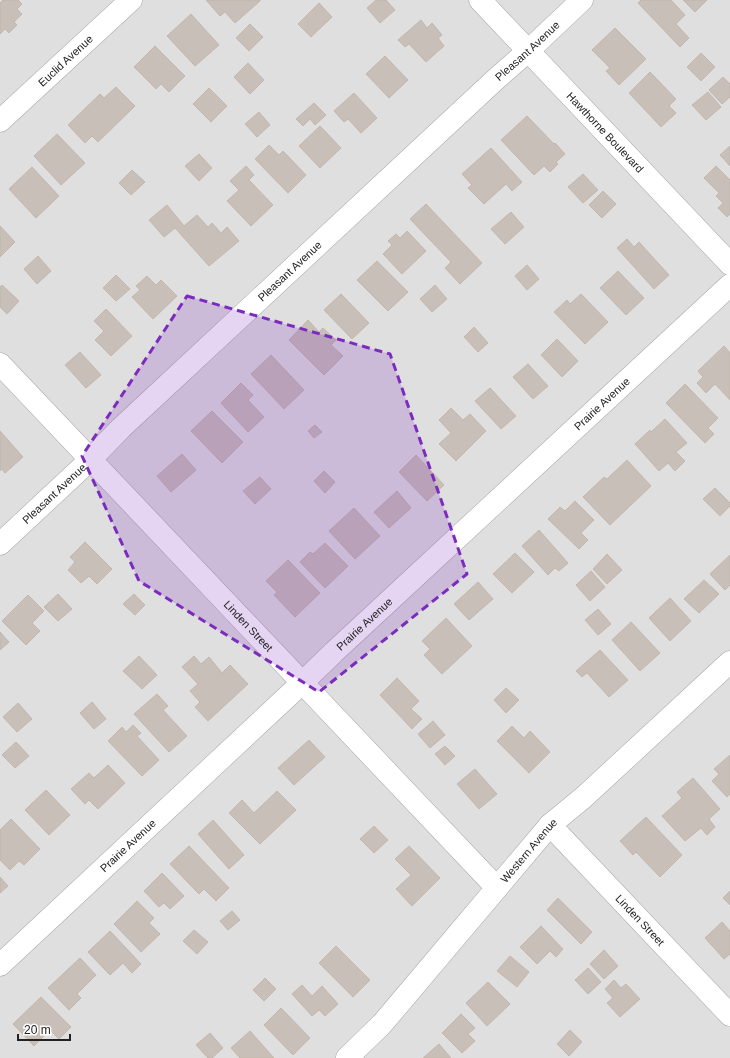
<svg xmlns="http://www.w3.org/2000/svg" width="730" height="1058" viewBox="0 0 730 1058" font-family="Arial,sans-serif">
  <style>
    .residential { fill: #e0dfdf }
    .building { fill: #c7bfb8; stroke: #c4b6ab }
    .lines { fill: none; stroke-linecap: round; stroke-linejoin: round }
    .minor-casing { stroke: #a9a9a9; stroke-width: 23 }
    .minor { stroke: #fff; stroke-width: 22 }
    .marked { fill: #7b2cbf; fill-opacity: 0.2; stroke: #7b2cbf; stroke-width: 3; stroke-dasharray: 8 5; stroke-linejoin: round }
    .labels { text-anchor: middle; stroke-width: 3.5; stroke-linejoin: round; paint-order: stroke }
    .street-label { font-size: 11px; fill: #222; stroke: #fff }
  </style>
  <rect width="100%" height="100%" fill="#f2efe9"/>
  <!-- residential -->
  <path class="residential" d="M0 0H475L522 50 0 537Z
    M490 0H572L529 41Z
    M590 0H730V254L536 52Z
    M528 60 730 269V1009L547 816 497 877 98 460Z
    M91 468 488 886 379 1019 337 1058H0V553Z
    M550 836 730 1028V1058H359Z"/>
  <!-- building -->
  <path class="building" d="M3 0H18L22 4 17 9 22 14 14 22 17 25 9 33 5 29 0 34V3Z
    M206 0H260V1L235 23 225 12 220 16Z
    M376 0H386L395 10 380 23 367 8Z
    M641 0H671L685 15 676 24 689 38 680 47 638 3Z
    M683 0H707L695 12Z
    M319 3 332 17 311 37 298 24Z
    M191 14 219 45 195 66 167 36Z
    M421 20 427 28 432 23 442 35 438 38 444 46 426 62 409 44 405 47 398 40Z
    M250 24 263 37 249 51 236 38Z
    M615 28 646 59 619 85 606 71 610 68 592 50Z
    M155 46 185 76 169 92 161 84 156 89 134 67Z
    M701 53 715 67 701 81 687 67Z
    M385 56 408 80 389 98 366 74Z
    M248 63 264 80 250 94 234 77Z
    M650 72 676 99 669 106 676 113 661 127 629 93Z
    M723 77 730 84V97L722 104 709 90Z
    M116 87 135 106 98 142 92 136 85 143 68 125 100 94 104 98Z
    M209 88 227 106 211 122 193 104Z
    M708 92 721 107 706 120 692 105Z
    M354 93 377 118 361 133 348 119 344 122 334 111Z
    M314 103 326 115 315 125 310 119 303 126 296 119Z
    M259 112 270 125 257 137 245 124Z
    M527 116 554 144 555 143 565 154 556 162 558 164 550 172 544 166 534 175 501 140Z
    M320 126 341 148 320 168 299 146Z
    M57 134 85 163 61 185 34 156Z
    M269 145 279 155 283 151 306 175 288 193 255 159Z
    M730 146V166L720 155Z
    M491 148 522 182 512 191 506 184 484 204 468 188 472 185 462 174Z
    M199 154 212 168 199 181 185 166Z
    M246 166 254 175 249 180 273 205 251 226 227 201 239 190 230 181Z
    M716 166 730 180V214L727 217 718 208 723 203 716 196 719 193 704 178Z
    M32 167 59 196 36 218 9 189Z
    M132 170 145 182 131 195 119 183Z
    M583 174 598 190 583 203 568 187Z
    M603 191 616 204 602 218 589 205Z
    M426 204 482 263 460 284 445 268 451 262 410 219Z
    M167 205 184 226 197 215 208 227 212 223 221 233 227 227 239 241 209 266 175 228 164 237 149 220Z
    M511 212 524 227 505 244 491 229Z
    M0 226 15 242 0 257Z
    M407 231 426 251 402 274 383 254 392 245 388 241 396 234 400 238Z
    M627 239 634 247 639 242 669 275 654 289 617 248Z
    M38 256 51 271 37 284 24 269Z
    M377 261 408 292 388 311 357 280Z
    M527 265 539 279 527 290 515 276Z
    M618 271 644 298 626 315 600 288Z
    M116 275 130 289 116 301 103 288Z
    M147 276 156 285 161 280 177 296 153 319 132 297 140 290 136 286Z
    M2 285 19 301 7 314 0 307V287Z
    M435 285 447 299 432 312 420 299Z
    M341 294 369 323 352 339 324 310Z
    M581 294 608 322 585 344 554 312 567 300 570 304Z
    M106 309 132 336 111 356 95 340 104 331 94 321Z
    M308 320 319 332 323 328 336 340 331 345 343 356 324 375 289 340Z
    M474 327 488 343 478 352 464 337Z
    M557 339 578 361 562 377 541 355Z
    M724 346 730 353V400L715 384 706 393 697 383 703 377 698 371Z
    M80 352 101 375 86 388 65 365Z
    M271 355 304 390 284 409 251 374Z
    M528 364 548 386 533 399 513 377Z
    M241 383 253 395 248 400 264 417 248 432 221 403Z
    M685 384 718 418 708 428 714 434 705 443 666 403Z
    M490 388 516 416 501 429 475 401Z
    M451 408 463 420 470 414 486 431 456 461 439 444 451 433 439 420Z
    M212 411 243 442 222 463 191 431Z
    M665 419 687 443 676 452 685 461 675 471 668 463 659 471 635 444 650 430 651 432Z
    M315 425 322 432 314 438 308 431Z
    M0 431 23 457 5 473 2 469 0 471Z
    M182 454 196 470 171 492 157 476Z
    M416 455 444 485 427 501 399 472Z
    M627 460 651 486 610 525 583 497 604 477 607 479Z
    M324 471 335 482 325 493 314 481Z
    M260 477 271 489 255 504 243 491Z
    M715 488 730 503V506L720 516 703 499Z
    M397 491 411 508 389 528 374 512Z
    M575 501 594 520 581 533 588 540 579 549 548 519 560 507 565 511Z
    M354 508 380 536 355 559 329 531Z
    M539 530 568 563 559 571 555 568 548 575 522 546Z
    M85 542 112 569 97 584 89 576 81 583 68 570 75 562 70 557Z
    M325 543 348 566 325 588 300 562 310 552 313 554Z
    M515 553 534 572 512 593 493 574Z
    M607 554 622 570 607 584 593 569Z
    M730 555V585L725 590 710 574Z
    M288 560 320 593 295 617 274 595 277 592 266 581Z
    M591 571 605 587 590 601 576 585Z
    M704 580 719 594 699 613 684 599Z
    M478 582 493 599 469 620 454 604Z
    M58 594 72 609 58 621 44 607Z
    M134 594 145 605 135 615 123 604Z
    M28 595 44 611 32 623 40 631 26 645 2 621Z
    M670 598 691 621 670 641 649 618Z
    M598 609 611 624 598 635 585 620Z
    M446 618 472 646 442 674 424 655 430 649 422 641Z
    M631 622 660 653 640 671 612 640Z
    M0 632 9 642 0 650Z
    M600 650 628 680 609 697 587 673 582 677 576 671Z
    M139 656 157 675 142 689 123 671Z
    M194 656 201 664 209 657 222 673 230 665 248 684 208 721 195 707 200 702 190 691 198 684 182 667Z
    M397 678 419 701 411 709 422 719 412 729 380 695Z
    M506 688 519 700 506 713 494 700Z
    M157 694 168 706 163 710 187 736 169 752 134 714Z
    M92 702 106 719 94 729 80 713Z
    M18 703 32 719 17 732 3 717Z
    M433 721 445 735 430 748 418 734Z
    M133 725 141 733 137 736 159 760 142 776 108 741 122 727 126 732Z
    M512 726 524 738 530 731 550 752 529 773 497 741Z
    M309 740 325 757 294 785 278 768Z
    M16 742 29 756 15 768 2 755Z
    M445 746 455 756 445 765 435 754Z
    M730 755V794L727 797 712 781 719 774 714 769Z
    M108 765 125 783 98 809 89 800 85 804 71 789 89 773 94 778Z
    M475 769 497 794 479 809 457 784Z
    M693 778 720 809 709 819 715 827 707 835 701 828 685 841 662 816 682 798 677 792Z
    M46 790 70 815 49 835 25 810Z
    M277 791 296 810 260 844 229 813 242 800 254 813Z
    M646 817 682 855 660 877 636 852 633 855 620 841Z
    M11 819 40 849 24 865 19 861 10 870 0 860V830Z
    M213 820 244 855 229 869 198 834Z
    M374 826 388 840 374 853 360 839Z
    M189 846 229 888 216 901 204 889 199 894 170 864Z
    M409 846 440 878 412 906 396 889 411 875 395 859Z
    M162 873 184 896 170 909 164 903 159 907 144 891Z
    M0 877 8 886 0 893Z
    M730 891V905L723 898Z
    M558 898 592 932 581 944 547 910Z
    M137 901 154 918 149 923 160 934 141 952 114 924Z
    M232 911 240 920 228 930 220 921Z
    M722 922 730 931V954L724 959 705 938Z
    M541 926 563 949 556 957 550 951 537 964 520 947Z
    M194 930 208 942 197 954 183 941Z
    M110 931 141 964 132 973 123 963 110 975 88 952Z
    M336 946 370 980 353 997 319 963Z
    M604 950 618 966 604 979 590 964Z
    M510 956 529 972 517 987 497 971Z
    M80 958 96 975 77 994 81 998 69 1010 48 988Z
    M588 968 601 982 588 994 575 980Z
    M265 978 276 989 264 1001 253 990Z
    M614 980 621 988 626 984 640 999 620 1017 607 1003 613 998 605 989Z
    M488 982 510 1004 487 1026 466 1003Z
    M302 985 312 996 322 986 338 1004 325 1016 319 1010 312 1016 292 994Z
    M41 997 71 1027 59 1039 50 1030 34 1046 13 1024Z
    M281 1008 310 1038 293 1055 264 1025Z
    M461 1014 475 1028 468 1034 475 1041 462 1053 442 1033Z
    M570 1030 582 1042 569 1056 557 1044Z
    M250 1031 274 1058H240L231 1048Z
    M210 1033 223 1048 212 1058H208L196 1045Z
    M439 1044 451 1058H423Z"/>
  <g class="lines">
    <!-- minor casing -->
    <g class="minor-casing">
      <g id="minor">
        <path id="s1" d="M480 0 730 264"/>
        <path id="s2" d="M0 121 131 0"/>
        <path id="s3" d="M0 364 497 888"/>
        <path id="s4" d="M0 544 90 460 121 428 496 79 528 51 582 0"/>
        <path id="s5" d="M550 825 730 1015"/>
        <path id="s6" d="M0 965 302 683 334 652 730 285"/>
        <path id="s7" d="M347 1058 382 1024 550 825 584 797 730 662"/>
      </g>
    </g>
    <!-- minor -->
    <use href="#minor" class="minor"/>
  </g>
  <!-- marked area -->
  <path class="marked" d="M187 296 390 354 467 574 319 692 139 581 82 456Z"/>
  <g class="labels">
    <!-- street labels -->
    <g class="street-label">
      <text dy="4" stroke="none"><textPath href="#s4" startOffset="722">Pleasant Avenue</textPath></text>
      <text dy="4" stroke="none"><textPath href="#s2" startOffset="89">Euclid Avenue</textPath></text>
      <text dy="4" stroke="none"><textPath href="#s1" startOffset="182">Hawthorne Boulevard</textPath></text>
      <text dy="4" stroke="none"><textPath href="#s4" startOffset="398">Pleasant Avenue</textPath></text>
      <text dy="4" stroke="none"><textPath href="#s6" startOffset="823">Prairie Avenue</textPath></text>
      <text dy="4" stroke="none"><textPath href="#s4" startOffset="74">Pleasant Avenue</textPath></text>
      <text dy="4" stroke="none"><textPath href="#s6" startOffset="499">Prairie Avenue</textPath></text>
      <text dy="4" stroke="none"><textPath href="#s3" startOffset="361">Linden Street</textPath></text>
      <text dy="4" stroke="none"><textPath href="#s6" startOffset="175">Prairie Avenue</textPath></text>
      <text dy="4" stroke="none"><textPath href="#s7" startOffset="276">Western Avenue</textPath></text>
      <text dy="4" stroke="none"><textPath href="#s5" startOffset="131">Linden Street</textPath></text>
    </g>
  </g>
  <!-- scale -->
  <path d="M18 1034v6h52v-6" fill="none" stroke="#222222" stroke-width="2"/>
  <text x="24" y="1034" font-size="12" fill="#222222" stroke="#ffffff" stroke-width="3" paint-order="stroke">20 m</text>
</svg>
